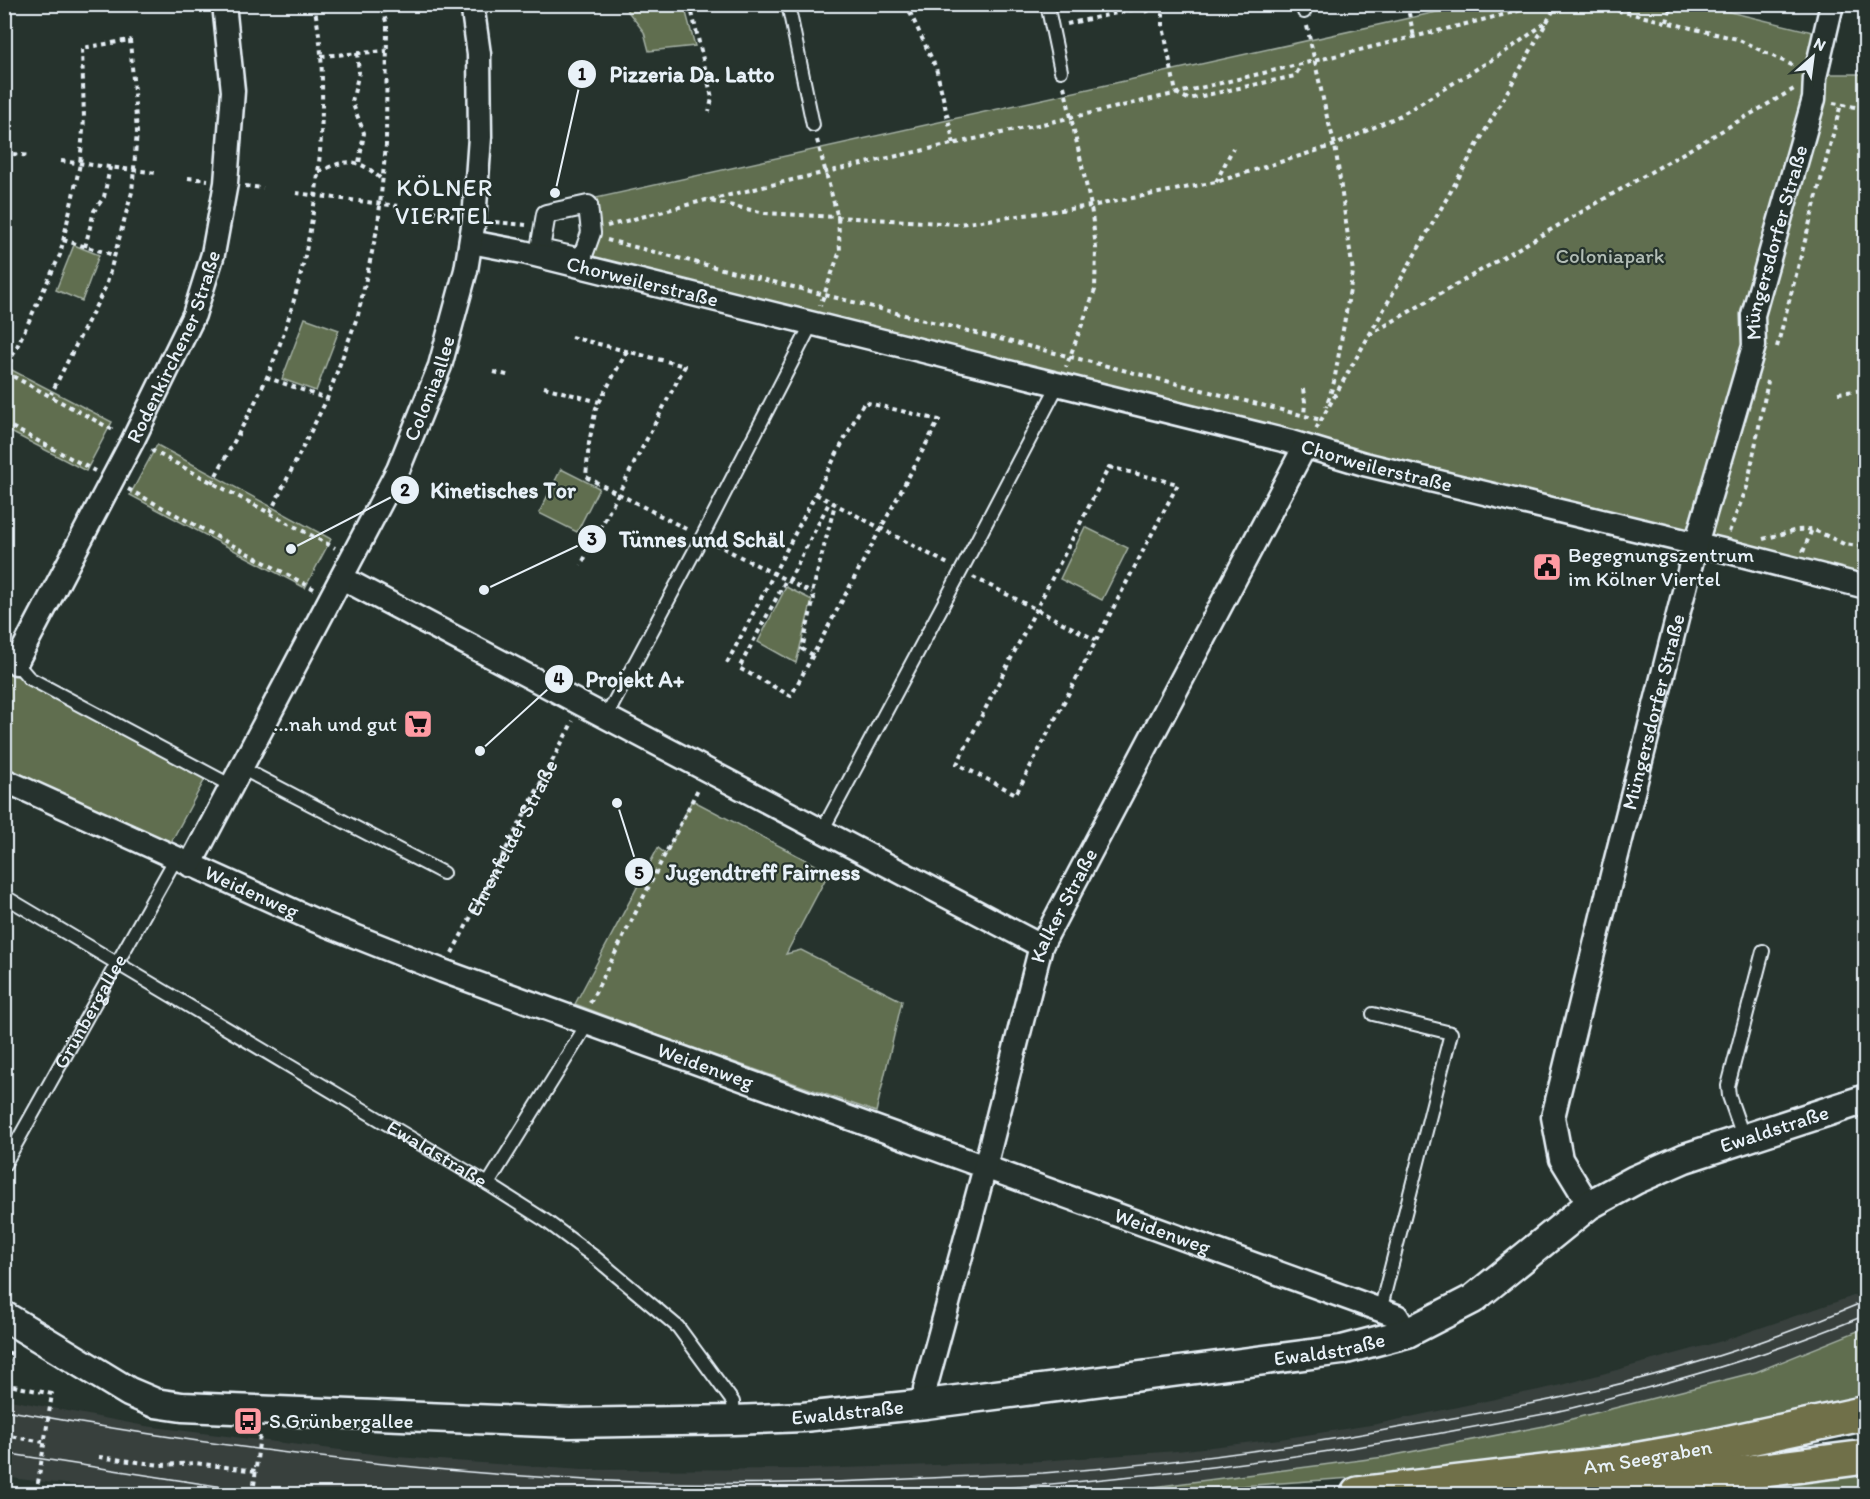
<svg xmlns="http://www.w3.org/2000/svg" width="1870" height="1499" viewBox="0 0 1870 1499" font-family="Itim,sans-serif">
  <style>
    .built { fill: #38403e }
    .green { fill: #606e50; stroke: #a4b0a4; stroke-width: 1.5 }
    .lines { fill: none; stroke-linecap: round; stroke-linejoin: round }
    .service-casing { stroke: #e8f1f8; stroke-width: 16 }
    .pedestrian-casing { stroke: #e8f1f8; stroke-width: 22 }
    .minor-casing { stroke: #e8f1f8; stroke-width: 27 }
    .tertiary-casing { stroke: #e8f1f8; stroke-width: 33 }
    .primary-casing { stroke: #e8f1f8; stroke-width: 38 }
    .motorway-casing { stroke: #e8f1f8; stroke-width: 38 }
    .path { stroke: #e8f1f8; stroke-width: 4; stroke-dasharray: 4.5 4.5; stroke-linecap: butt }
    .service { stroke: #26332d; stroke-width: 12 }
    .pedestrian { stroke: #26332d; stroke-width: 18 }
    .minor { stroke: #26332d; stroke-width: 22 }
    .tertiary { stroke: #26332d; stroke-width: 28 }
    .primary { stroke: #6f704a; stroke-width: 33 }
    .motorway { stroke: #6f704a; stroke-width: 33 }
    .tram { stroke: #e8f1f8; stroke-width: 1.5 }
    .path-bridge { stroke: #e8f1f8; stroke-width: 4; stroke-dasharray: 4.5 4.5; stroke-linecap: butt }
    .labels { text-anchor: middle; stroke-width: 4.5; stroke-linejoin: round; paint-order: stroke }
    .street-label { font-size: 21px; fill: #e8f1f8; stroke: #26332d }
    .park-label { font-size: 21px; fill: #b2bdb5; stroke: #26332d }
    .poi-label { font-size: 21px; fill: #e8f1f8; stroke: #26332d; text-anchor: start }
    .quarter-label { font-size: 24px; letter-spacing: 1.5px; fill: #e8f1f8; stroke: #26332d }
    .leader { fill: none; stroke: #e8f1f8; stroke-width: 2 }
    .callout-dot { fill: #e8f1f8; stroke: #26332d; stroke-width: 2 }
    .mark-label { font-size: 18px; text-anchor: middle; font-weight: bold; fill: #111 }
    .callout-label { font-size: 22px; text-anchor: middle; font-weight: bold; fill: #e8f1f8; stroke: #26332d; stroke-width: 4.5; stroke-linejoin: round; paint-order: stroke }
  </style>
  <rect width="100%" height="100%" fill="#26332d"/>
  <filter id="ink" filterUnits="userSpaceOnUse"><feTurbulence type="fractalNoise" baseFrequency=".0167" numOctaves="2"/><feDisplacementMap in="SourceGraphic" scale="12" xChannelSelector="R" yChannelSelector="G"/><feConvolveMatrix kernelMatrix="1 2 1 2 8 2 1 2 1" color-interpolation-filters="sRGB"/></filter>
  <g filter="url(#ink)">
    <!-- built -->
    <path class="built" d="M1865 1292V1328L1756 1372 1544 1426 1384 1457 1099 1494H160L18 1479 5 1476V1399L145 1426 397 1457 582 1470 809 1469 907 1466 1041 1461 1177 1451 1280 1439 1377 1424 1562 1385 1722 1341Z"/>
    <!-- green -->
    <path class="green" d="M623 5H684L695 46 649 51 644 32Z
      M1468 5H1718L1717 9 1817 33 1824 74H1865V579L582 258 587 200Z
      M74 245 99 255 82 301 56 290Z
      M305 318 339 330 316 391 282 379Z
      M4 366 112 422 86 471 5 429Z
      M157 445 331 539 305 588 130 495Z
      M561 469 599 488 577 532 539 513Z
      M1085 527 1128 548 1102 600 1060 579Z
      M786 587 812 600 796 663 758 642Z
      M5 658 26 681 205 779 170 844 5 768Z
      M692 800 829 872 786 954 801 950 902 1001 876 1112 654 1034 575 1004 658 848 666 854Z
      M1865 1328V1396L1778 1417 1480 1469 1126 1494H1099L1384 1457 1544 1426 1756 1372Z
      M1865 1470V1488L1797 1494H1702Z"/>
    <g class="lines">
      <!-- service casing -->
      <g class="service-casing">
        <g id="service">
          <path d="M788 4 813 125"/>
          <path d="M1047 4 1061 71"/>
          <path d="M1303 4 1304 12"/>
          <path d="M16 663 29 678 232 786"/>
          <path d="M606 717 702 537 812 323"/>
          <path d="M241 768 443 873"/>
          <path d="M822 831 961 571 1058 385"/>
          <path id="s2" d="M4 896 488 1184 546 1221 597 1259 678 1327 733 1402 734 1420"/>
          <path d="M1373 1014 1451 1033 1380 1311"/>
          <path d="M1744 1139 1729 1096 1728 1086 1763 951"/>
          <path id="s3" d="M4 1165 176 858"/>
          <path d="M488 1184 588 1023"/>
        </g>
      </g>
      <!-- pedestrian casing -->
      <g class="pedestrian-casing">
        <path id="pedestrian" d="M588 205 591 233 582 258 540 249 546 214Z"/>
      </g>
      <!-- minor casing -->
      <g class="minor-casing">
        <g id="minor">
          <path id="s4" d="M471 242 523 252 1291 442 1364 464 1722 550 1866 587"/>
          <path d="M342 578 1041 946"/>
          <path id="s5" d="M16 663 133 440 194 315 213 254 226 183 233 91 224 4"/>
          <path id="s6" d="M4 780 314 920 443 971 1397 1316 1407 1333"/>
          <path id="s7" d="M190 865 398 470 440 366 466 270 474 220 480 137 479 54 472 4"/>
          <path id="s8" d="M1589 1205 1561 1159 1553 1117 1612 875 1696 544 1754 346 1753 315 1814 99 1815 77 1832 4"/>
          <path id="s9" d="M926 1404 925 1389 985 1167 1041 946 1304 448"/>
        </g>
      </g>
      <!-- tertiary casing -->
      <g class="tertiary-casing">
        <g id="tertiary">
          <path id="s10" d="M4 1316 129 1392 155 1403 182 1407 570 1423 734 1420 803 1417 926 1404 1342 1350 1407 1333 1473 1299 1589 1205 1635 1180 1685 1158 1866 1099"/>
        </g>
      </g>
      <!-- primary casing -->
      <g class="primary-casing">
        <g id="primary">
          <path id="s11" d="M1358 1494 1612 1464 1708 1447 1866 1413"/>
          <path d="M1576 1494 1630 1487 1659 1480"/>
        </g>
      </g>
      <!-- motorway casing -->
      <g class="motorway-casing">
        <path id="motorway" d="M1630 1487 1866 1457"/>
      </g>
      <!-- path -->
      <g class="path">
        <path d="M690 4 712 98 709 112"/>
        <path d="M906 4 936 68 954 144"/>
        <path d="M1163 4V26L1176 93 1188 99 1295 76 1301 65"/>
        <path d="M1407 4 1414 37"/>
        <path d="M1582 4 1607 8 1737 39 1796 67"/>
        <path d="M1667 22 1671 4"/>
        <path d="M1067 24 1139 8 1144 12 1175 4"/>
        <path d="M1307 26 1327 117 1335 145 1353 272 1334 382 1326 407"/>
        <path d="M357 53 359 72 352 102 364 133 359 163"/>
        <path d="M321 56 387 51"/>
        <path d="M1064 86 1091 206 1096 248 1095 290 1066 367"/>
        <path d="M1833 103 1866 109"/>
        <path d="M817 140 838 218 840 251 820 306"/>
        <path d="M4 153 30 156"/>
        <path d="M61 161 157 173"/>
        <path d="M319 172C347 158 359 158 382 180"/>
        <path d="M188 178 208 180"/>
        <path d="M1216 182 1233 148"/>
        <path d="M245 186 263 188"/>
        <path d="M296 193 398 206"/>
        <path d="M710 200C829 170 949 145 1069 118 1228 82 1387 44 1546 4"/>
        <path d="M432 211 455 216"/>
        <path d="M495 222 526 225"/>
        <path d="M607 226 706 200 765 213 959 224 1091 206 1216 182 1335 145 1401 115 1511 48 1548 21"/>
        <path d="M63 240 114 255"/>
        <path d="M607 240 1321 420"/>
        <path d="M85 247 94 211 104 197 110 167"/>
        <path d="M1369 335 1794 89"/>
        <path d="M571 337 685 366 581 565"/>
        <path d="M1777 347 1841 104"/>
        <path d="M627 351 596 408 589 443 586 477 690 531"/>
        <path d="M5 372 60 255 80 164 84 119 82 48 130 40 137 132 132 192 106 286 51 394"/>
        <path d="M5 372 115 431"/>
        <path d="M494 372 511 376"/>
        <path d="M266 377 327 399"/>
        <path d="M544 387 599 402"/>
        <path d="M1303 389 1305 402 1304 416"/>
        <path d="M1838 393 1866 390"/>
        <path d="M4 423 95 471"/>
        <path d="M1316 429 1557 4"/>
        <path d="M151 450 335 548"/>
        <path d="M1109 467 1178 484 1016 794 957 764Z"/>
        <path d="M212 483C230 448 251 413 267 377 309 278 327 161 321 54 320 38 317 21 314 4"/>
        <path d="M128 489 314 589"/>
        <path d="M816 494 948 564"/>
        <path d="M270 513 327 399 358 315 378 225 386 145 387 25 381 4"/>
        <path d="M1729 532 1747 487 1768 381"/>
        <path d="M1763 539 1797 530 1812 529 1844 544 1866 547"/>
        <path d="M715 544 812 593"/>
        <path d="M1803 552 1812 529"/>
        <path d="M973 577 1096 640"/>
        <path d="M789 581 830 501"/>
        <path d="M813 655 802 649 814 598 812 593 835 504"/>
        <path d="M727 663 864 402 939 420 791 696 739 668 786 580"/>
        <path d="M4 696 9 682"/>
        <path id="s1" d="M452 953 573 721"/>
        <path d="M590 1003 699 787"/>
        <path d="M4 1382 11 1348"/>
        <path d="M4 1384 47 1393"/>
        <path d="M4 1435 43 1442"/>
        <path d="M99 1457 161 1465 195 1463 256 1471"/>
        <path d="M40 1489 72 1494"/>
        <path d="M253 1494 260 1434"/>
      </g>
      <!-- service -->
      <use href="#service" class="service"/>
      <!-- pedestrian -->
      <use href="#pedestrian" class="pedestrian"/>
      <!-- minor -->
      <use href="#minor" class="minor"/>
      <!-- tertiary -->
      <use href="#tertiary" class="tertiary"/>
      <!-- primary -->
      <use href="#primary" class="primary"/>
      <!-- motorway -->
      <use href="#motorway" class="motorway"/>
      <!-- tram -->
      <path class="tram" d="M4 1410C197 1444 392 1470 588 1480 702 1486 815 1484 929 1478 967 1476 1005 1475 1043 1473 1168 1464 1295 1447 1419 1424 1468 1415 1519 1407 1568 1396 1669 1374 1770 1342 1866 1301
        M4 1453 223 1487 292 1494
        M930 1494C1099 1482 1268 1463 1436 1434 1472 1427 1508 1421 1544 1414 1573 1409 1600 1400 1628 1393 1709 1372 1789 1347 1866 1315"/>
      <!-- path-bridge -->
      <path class="path-bridge" d="M40 1489H37L52 1394 47 1393"/>
    </g>
  </g>
  <!-- icons -->
  <defs>
    <g id="civic-square" transform="scale(1.5)"><rect x="-9" y="-9" width="18" height="18" rx="4" fill="#ff9aa2" stroke="#26332d"/><path d="M-.6-6.5H3V-4.5H.6V-3L4-1V1h2V6H-6V1h2V-1L-.6-3ZM-1.2 2.5V6h2.4V2.5Z" fill="#111"/></g>
    <g id="supermarket-square" transform="scale(1.5)"><rect x="-9" y="-9" width="18" height="18" rx="4" fill="#ff9aa2" stroke="#26332d"/><path d="M-6-5.5h2.5l.6 2H6L4.5 2H-2.5L-4.4-4H-6ZM-1.5 3.2a1.3 1.3 0 1 0 .1 0ZM3 3.2a1.3 1.3 0 1 0 .1 0Z" fill="#111"/></g>
    <g id="bus-square" transform="scale(1.5)"><rect x="-9" y="-9" width="18" height="18" rx="4" fill="#ff9aa2" stroke="#26332d"/><path d="M-5-6H5V4H4V6H2V4H-2V6H-4V4H-5ZM-3.5-4V0h7V-4ZM-3.5 1.2v1.5H-2V1.2ZM2 1.2v1.5H3.5V1.2Z" fill="#111"/></g>
  </defs>
  <g fill-rule="evenodd">
    <use href="#civic-square" x="1547" y="567"/>
    <use href="#supermarket-square" x="418" y="724"/>
    <use href="#bus-square" x="248" y="1421"/>
  </g>
  <g class="labels">
    <!-- street labels -->
    <g class="street-label">
      <text dy="7" stroke="none"><textPath href="#s8" startOffset="1000">Müngersdorfer Straße</textPath></text>
      <text dy="7" stroke="none"><textPath href="#s4" startOffset="176">Chorweilerstraße</textPath></text>
      <text dy="7" stroke="none"><textPath href="#s5" startOffset="354">Rodenkirchener Straße</textPath></text>
      <text dy="7" stroke="none"><textPath href="#s7" startOffset="534">Coloniaallee</textPath></text>
      <text dy="7" stroke="none"><textPath href="#s4" startOffset="933">Chorweilerstraße</textPath></text>
      <text dy="7" stroke="none"><textPath href="#s8" startOffset="514">Müngersdorfer Straße</textPath></text>
      <text dy="7" stroke="none"><textPath href="#s1" startOffset="130">Ehrenfelder Straße</textPath></text>
      <text dy="7" stroke="none"><textPath href="#s6" startOffset="272">Weidenweg</textPath></text>
      <text dy="7" stroke="none"><textPath href="#s9" startOffset="519">Kalker Straße</textPath></text>
      <text dy="7" stroke="none"><textPath href="#s3" startOffset="176">Grünbergallee</textPath></text>
      <text dy="7" stroke="none"><textPath href="#s6" startOffset="758">Weidenweg</textPath></text>
      <text dy="7" stroke="none"><textPath href="#s10" startOffset="1858">Ewaldstraße</textPath></text>
      <text dy="7" stroke="none"><textPath href="#s2" startOffset="504">Ewaldstraße</textPath></text>
      <text dy="7" stroke="none"><textPath href="#s6" startOffset="1244">Weidenweg</textPath></text>
      <text dy="7" stroke="none"><textPath href="#s10" startOffset="1354">Ewaldstraße</textPath></text>
      <text dy="7" stroke="none"><textPath href="#s10" startOffset="868">Ewaldstraße</textPath></text>
      <text dy="7" stroke="none"><textPath href="#s11" startOffset="292">Am Seegraben</textPath></text>
    </g>
    <!-- park labels -->
    <g class="park-label">
      <text x="1610" y="263">Coloniapark</text>
    </g>
    <!-- poi labels -->
    <g class="poi-label">
      <text x="1568" y="562">Begegnungszentrum<tspan x="1568" dy="24">im Kölner Viertel</tspan></text>
      <text x="397" y="731" text-anchor="end">...nah und gut</text>
      <text x="269" y="1428">S Grünbergallee</text>
    </g>
    <!-- quarter labels -->
    <g class="quarter-label">
      <text x="445" y="196">KÖLNER<tspan x="445" dy="28">VIERTEL</tspan></text>
    </g>
  </g>
  <!-- callouts -->
  <path class="leader" d="M555 193L582 74M291 549L405 490M484 590L592 539M480 751L559 679M617 803L639 872"/>
  <g class="callout-dot">
    <circle cx="555" cy="193" r="6"/>
    <circle cx="291" cy="549" r="6"/>
    <circle cx="484" cy="590" r="6"/>
    <circle cx="480" cy="751" r="6"/>
    <circle cx="617" cy="803" r="6"/>
    <circle cx="582" cy="74" r="15"/>
    <circle cx="405" cy="490" r="15"/>
    <circle cx="592" cy="539" r="15"/>
    <circle cx="559" cy="679" r="15"/>
    <circle cx="639" cy="872" r="15"/>
  </g>
  <g class="mark-label">
    <text x="582" y="80">1</text>
    <text x="405" y="496">2</text>
    <text x="592" y="545">3</text>
    <text x="559" y="685">4</text>
    <text x="639" y="879">5</text>
  </g>
  <g class="callout-label">
    <text x="692" y="82">Pizzeria Da. Latto</text>
    <text x="503" y="498">Kinetisches Tor</text>
    <text x="702" y="547">Tünnes und Schäl</text>
    <text x="635" y="687">Projekt A+</text>
    <text x="763" y="880">Jugendtreff Fairness</text>
  </g>
  <!-- margin -->
  <rect width="1870" height="1499" fill="none" stroke="#26332d" stroke-width="24"/>
  <rect x="12" y="12" width="1846" height="1475" fill="none" stroke="#e8f1f8" stroke-width="2" filter="url(#ink)"/>
  <!-- north arrow -->
  <g transform="translate(1813 57) rotate(28)" stroke="#26332d" stroke-width="4.5" paint-order="stroke">
  <path d="M0-4.5L10 22L0 15L-10 22Z" fill="#e8f1f8"/>
  <text y="-9" font-size="16" font-weight="bold" text-anchor="middle" fill="#e8f1f8">N</text>
  </g>
</svg>
